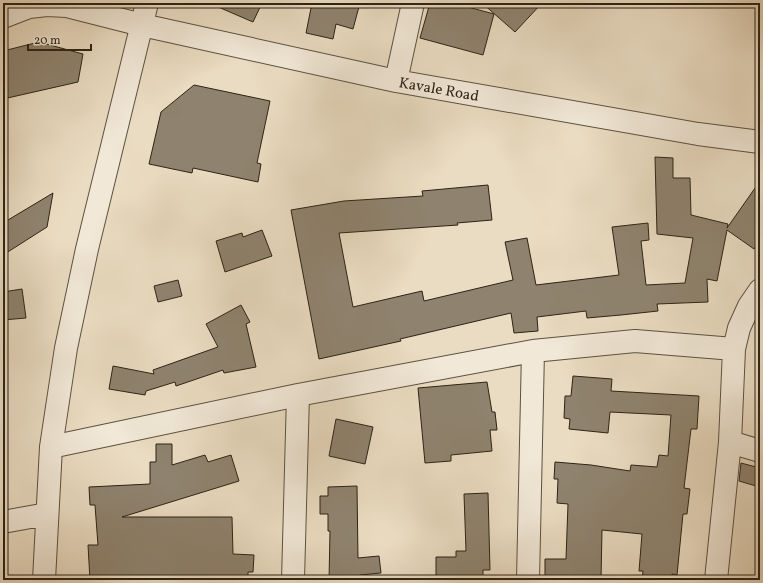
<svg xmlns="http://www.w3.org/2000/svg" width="763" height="583" viewBox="0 0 763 583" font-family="Vollkorn,serif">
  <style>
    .building { fill: #8f836f; stroke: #2d2315 }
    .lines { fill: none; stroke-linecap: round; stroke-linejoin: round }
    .minor-casing { stroke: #5c5140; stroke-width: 24 }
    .minor { stroke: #f1e8d7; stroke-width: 22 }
    .labels { text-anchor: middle; stroke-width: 4; stroke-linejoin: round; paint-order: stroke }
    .street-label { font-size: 15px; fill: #2d2315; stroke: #f1e8d7 }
  </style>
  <rect width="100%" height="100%" fill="#eadcc2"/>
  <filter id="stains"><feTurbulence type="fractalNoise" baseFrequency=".005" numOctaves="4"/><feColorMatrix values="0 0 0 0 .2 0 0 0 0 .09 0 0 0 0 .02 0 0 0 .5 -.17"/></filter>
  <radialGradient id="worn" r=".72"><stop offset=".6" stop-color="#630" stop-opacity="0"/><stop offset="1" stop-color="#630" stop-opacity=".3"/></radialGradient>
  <!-- building -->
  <path class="building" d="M209 3H262L253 22Z
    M312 3H360L353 29 336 24 333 39 306 33Z
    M430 3H453L494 14 483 55 420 38Z
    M482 3H542L515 32Z
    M39 42 83 54 78 82 3 99V51Z
    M194 85 270 101 257 163 261 164 258 182 193 168 192 173 149 164 161 112Z
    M655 157 673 158V178H690L691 215 728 224 727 228 760 181V239L754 249 727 230 717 281 707 279 708 302 657 304 658 311 621 315 587 318 586 311 537 317 538 331 514 333 511 313 400 339 401 341 319 359 291 210 344 201 423 196 422 191 488 185 492 220 457 223 458 225 339 233 353 307 422 291 424 301 513 280 505 242 527 238 536 285 619 275 612 227 648 223 649 240 641 241 646 285 685 283 693 238 657 234Z
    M53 193 47 227 3 255V223Z
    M262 230 272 256 225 272 216 241 242 233 243 237Z
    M178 280 182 296 158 302 154 286Z
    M22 289 26 318 3 320V292Z
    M241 305 250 322 246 324 256 367 224 373 223 370 176 386 175 382 146 391 145 395 109 389 113 366 154 374 153 370 218 347 206 324Z
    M573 376 612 379 611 391 699 396 697 429H691L684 488 690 489 687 514H683L677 575 672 574V580H642L643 571H639L642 534 602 530 601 580H545V559H566L568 504 557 503 558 479H554L555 462 591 465 630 471 631 465 657 467 659 455 668 456 671 415 610 412 608 433 569 429 570 419 564 418 565 396H571Z
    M487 382 492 412H495L497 430H490L492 451 451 455V461L425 463 418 388Z
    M336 419 373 427 365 464 329 456Z
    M156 444H172V465L205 455 208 462 231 455 239 481 122 517H232L233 554 254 555 253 572H248V580H90L88 545H98L95 505H90L89 487 150 484V462H156Z
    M741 463 760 468 756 486 739 481Z
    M357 486 358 558 379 556 381 573 360 575V580H329L330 531H328V514H320V496H328V487Z
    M488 493 490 570H483V580H436V557H456V551H466L464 494Z"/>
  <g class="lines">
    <!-- minor casing -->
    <g class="minor-casing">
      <path id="minor" d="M3 17 29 7 47 5 67 6 142 25 396 81 698 134 760 142
        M396 81 413 3
        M730 442 760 451
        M51 447 298 395 533 351 635 341 734 349
        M3 522 47 514
        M44 580 51 447 66 348 87 249 147 3
        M293 580 298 395
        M528 580 533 351
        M716 580 730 442 734 349 739 328 749 306 760 290"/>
    </g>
    <!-- minor -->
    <use href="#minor" class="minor"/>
  </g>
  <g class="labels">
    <!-- street labels -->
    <g class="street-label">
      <text transform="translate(439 89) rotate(10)" y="5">Kavale Road</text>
    </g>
  </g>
  <!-- margin -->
  <rect width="763" height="583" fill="none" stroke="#eadcc2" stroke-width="16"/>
  <rect x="4" y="4" width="755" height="575" fill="none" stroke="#2d2315" stroke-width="2"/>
  <rect x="8" y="8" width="747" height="567" fill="none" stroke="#2d2315"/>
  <!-- scale -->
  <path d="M28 44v6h63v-6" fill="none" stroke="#2d2315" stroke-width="2"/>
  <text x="34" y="44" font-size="12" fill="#2d2315" stroke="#f1e8d7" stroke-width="3" paint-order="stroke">20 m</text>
  <rect width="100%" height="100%" filter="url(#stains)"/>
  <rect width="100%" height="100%" fill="url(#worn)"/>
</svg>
